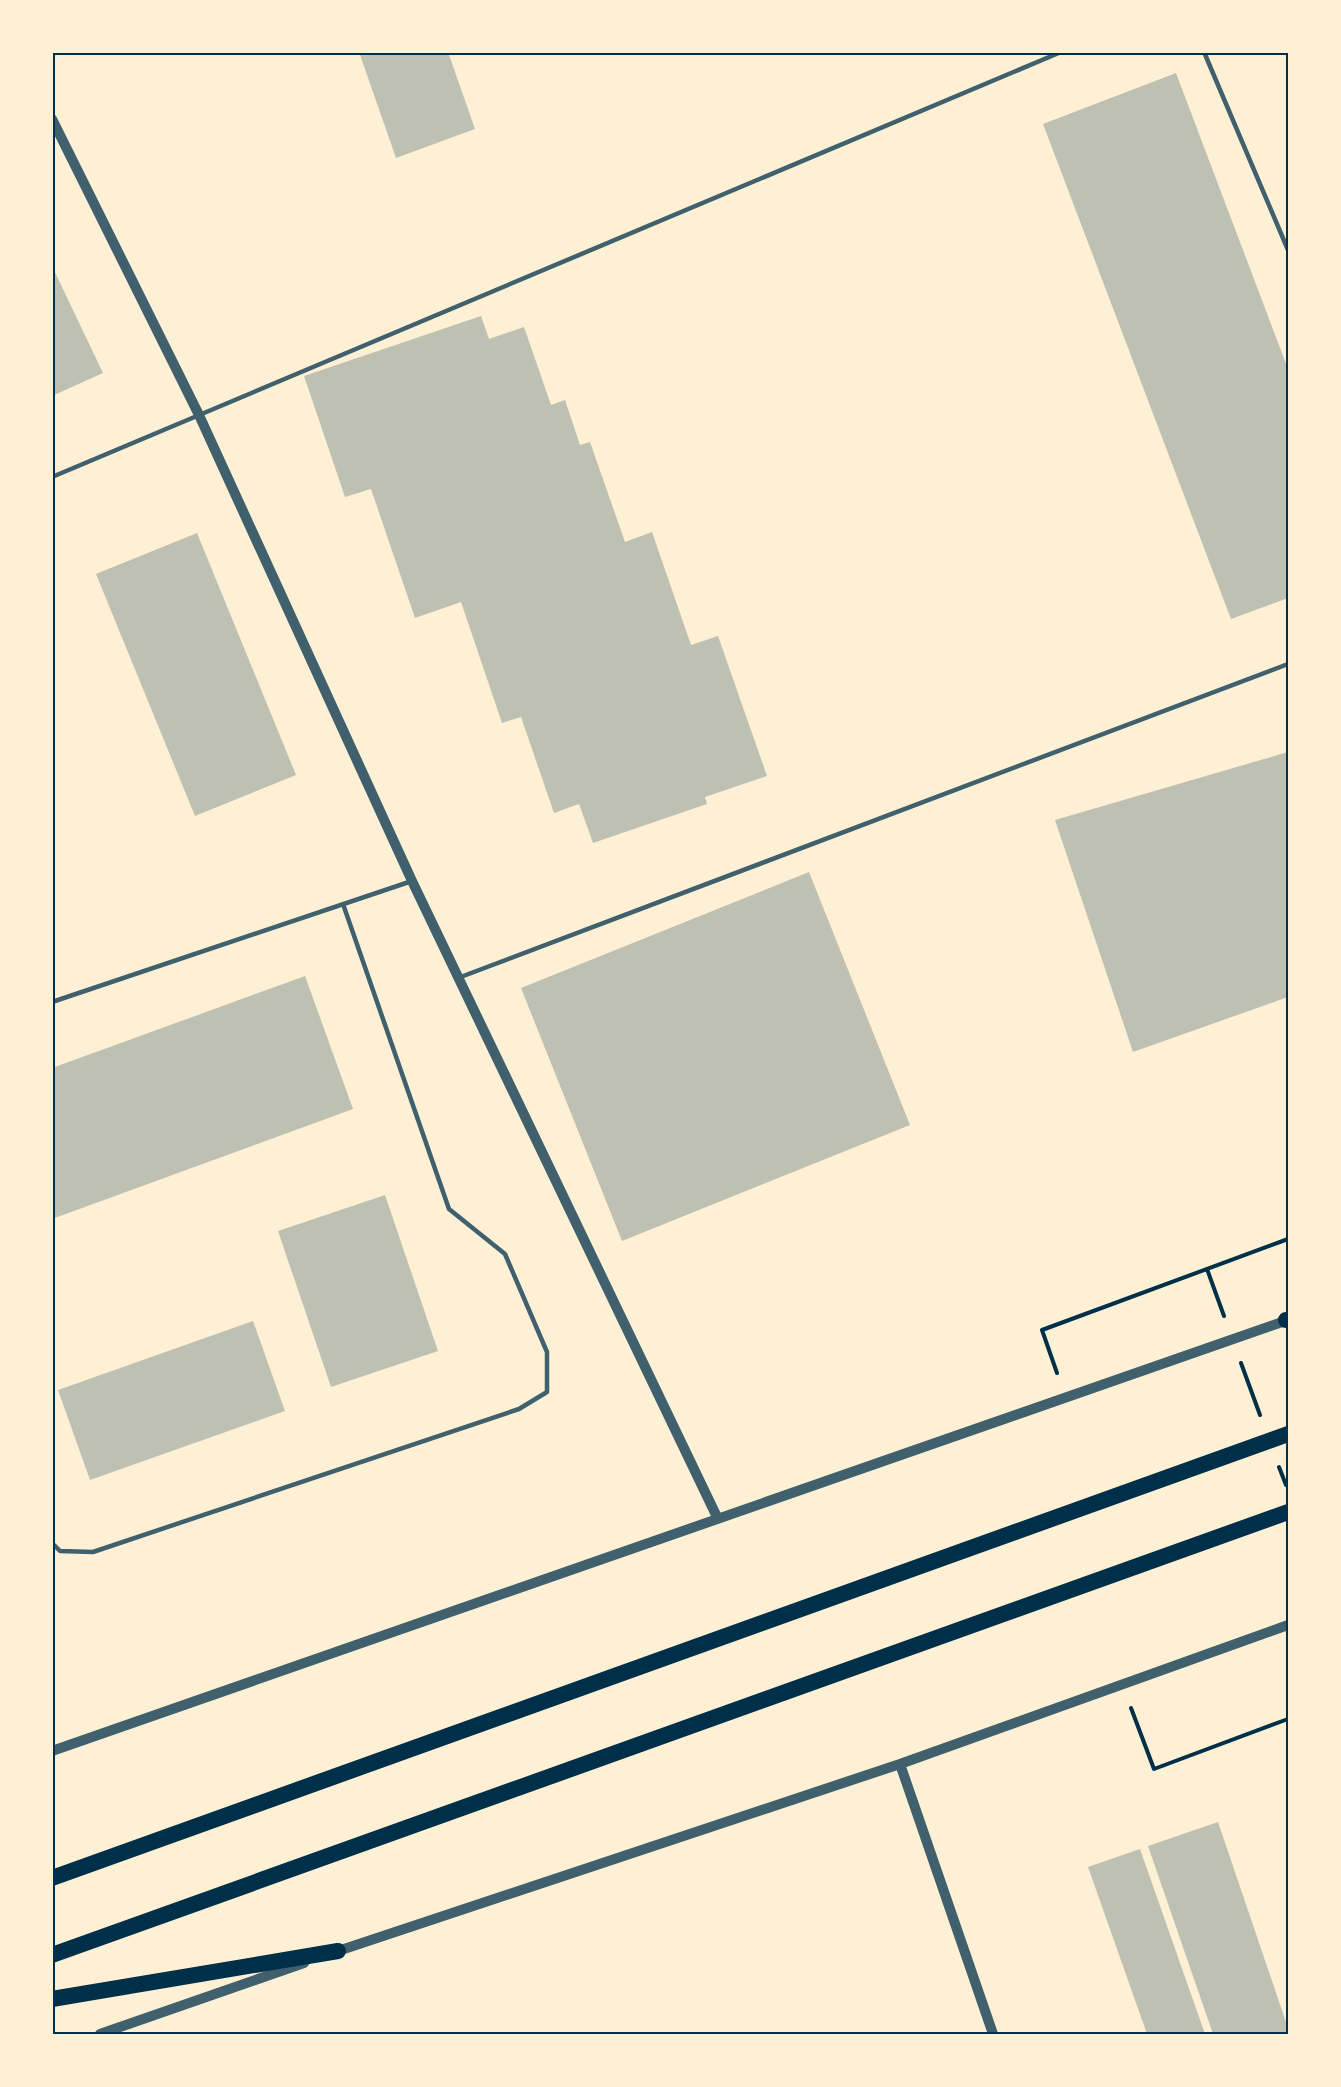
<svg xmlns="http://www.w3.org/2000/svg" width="1341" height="2087" viewBox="0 0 1341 2087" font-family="Helvetica,sans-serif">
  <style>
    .building { fill: #bec0b2 }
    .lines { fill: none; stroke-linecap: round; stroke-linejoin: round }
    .path { stroke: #003049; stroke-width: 4 }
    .service { stroke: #3f606c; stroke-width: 4.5 }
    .tertiary { stroke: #3f606c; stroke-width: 10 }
    .trunk { stroke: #003049; stroke-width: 16 }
    .neatline { fill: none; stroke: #003049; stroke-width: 2 }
  </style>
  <rect width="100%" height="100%" fill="#fdf0d5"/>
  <!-- building -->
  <path class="building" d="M359 52H448L475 129 396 158Z
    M1176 73 1288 369V598L1231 619 1043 124Z
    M52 266 103 373 52 396Z
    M481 316 489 339 524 327 551 405 565 400 580 445 590 442 625 542 652 532 691 645 718 636 767 776 705 797 707 804 593 843 579 804 554 813 521 717 502 723 461 602 415 618 371 489 345 497 304 376Z
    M197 533 296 775 195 816 96 574Z
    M1288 752V997L1133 1052 1055 820Z
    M809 872 910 1125 622 1241 521 988Z
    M305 976 353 1109 52 1219V1068Z
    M385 1195 438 1351 331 1387 278 1231Z
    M253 1321 285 1411 90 1480 58 1390Z
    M1218 1822 1288 2028V2034H1213L1148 1846Z
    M1140 1849 1205 2034H1147L1088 1867Z"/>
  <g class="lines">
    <!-- path -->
    <path class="path" d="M1207 1269 1224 1316
      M1241 1363 1260 1415
      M1057 1373 1042 1330 1288 1239
      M1279 1467 1286 1485
      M1131 1708 1154 1769 1288 1719"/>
    <!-- service -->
    <path class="service" d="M1204 52 1288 250
      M52 477 1061 52
      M458 978 1288 664
      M52 1002 412 881
      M52 1543 60 1551 93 1552 519 1409 547 1392V1352L505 1254 449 1209 343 904"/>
    <!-- tertiary -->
    <path class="tertiary" d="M52 119 199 415 412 881 717 1517
      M52 1751 1288 1320
      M900 1764 993 2034
      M332 1953 900 1764 1288 1625
      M100 2034 304 1963"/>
    <!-- trunk -->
    <path class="trunk" d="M1286 1320H1288
      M52 1878 1288 1434
      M52 1955 1288 1512
      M52 1999 338 1951"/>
  </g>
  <!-- border -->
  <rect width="1341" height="2087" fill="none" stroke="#fdf0d5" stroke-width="108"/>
  <rect x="54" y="54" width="1233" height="1979" class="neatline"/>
</svg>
